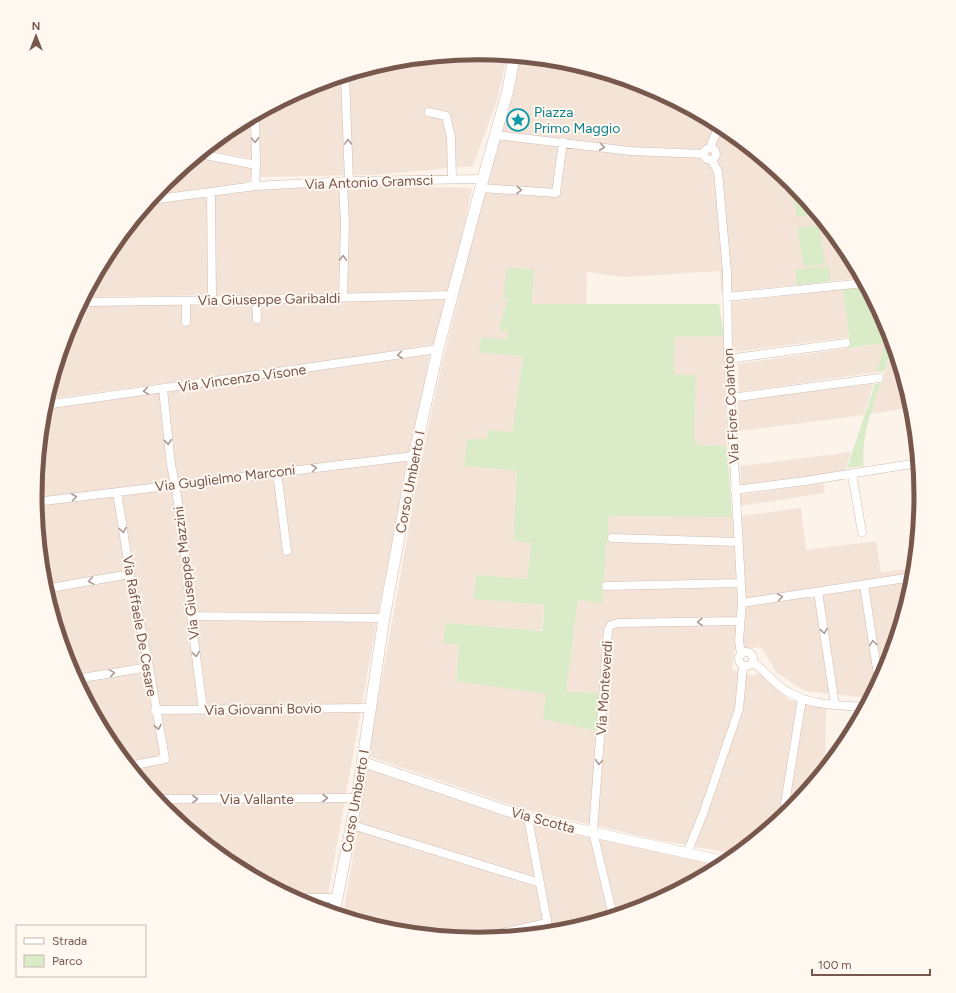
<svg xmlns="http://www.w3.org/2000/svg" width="956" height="993" viewBox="0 0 956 993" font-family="Figtree,sans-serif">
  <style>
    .residential { fill: #f4e4d8 }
    .green { fill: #daebc7 }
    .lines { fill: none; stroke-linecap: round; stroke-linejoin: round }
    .minor-casing { stroke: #d2bcb1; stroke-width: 9 }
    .tertiary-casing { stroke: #d2bcb1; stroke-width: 11 }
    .secondary-casing { stroke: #d5bbaf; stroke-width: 12 }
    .minor { stroke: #fff; stroke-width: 8 }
    .tertiary { stroke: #fff; stroke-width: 10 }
    .secondary { stroke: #fff; stroke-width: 11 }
    .oneway { stroke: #ae9a94 }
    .labels { text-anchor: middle; stroke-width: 4; stroke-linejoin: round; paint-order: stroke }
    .culture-label { font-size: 14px; fill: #0d838f; stroke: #fff8f0; text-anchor: start }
    .street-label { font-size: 14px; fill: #78574d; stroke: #fff8f0 }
    .rim { fill: none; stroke: #78574d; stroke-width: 5 }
  </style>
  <rect width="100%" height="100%" fill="#fcf3ea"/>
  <!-- residential -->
  <path class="residential" d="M478 54 507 56 497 100 473 166 371 175 260 177 259 160 206 150 232 128 309 87 392 62Z
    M521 58 565 62 648 87 724 128 791 183 846 251 861 278 721 293 720 271 623 277 587 272 586 304H532L534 269 508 300 499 330 508 331V339L480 353 523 356 512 432 488 430 486 439 464 465 517 471 513 541 531 542 527 579 476 575 475 599 545 605 541 631 446 623 459 645 456 681 566 692 578 600 602 602 609 516H741L801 508 806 550 876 541 881 572 914 568 912 583 887 666 870 698 805 691 777 673 761 647 734 650 732 670 754 676 761 670 782 694 789 700 826 707 825 769 791 810 737 854 658 840 523 809 368 756 420 466 440 373 487 180 515 88 517 69Z
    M198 156 252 167 250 183 155 195 165 183Z
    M368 185 472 188 462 237 448 292 91 297 110 250 148 204 215 194 268 189Z
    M843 289 849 337 733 352 731 302Z
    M446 297 435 344 340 360 47 399 52 382 90 306Z
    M724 336 727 446 696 445 674 374 675 337Z
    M885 343 877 372 739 392 738 364Z
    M893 346 912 407 870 414 881 383Z
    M430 355 381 598 328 894H287L232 865 165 810 110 742 69 666 43 583 35 496 44 410V408Z
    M874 383 864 415 739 431 738 401Z
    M851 452 845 471 741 486 740 466Z
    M823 483 825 493 740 506V495Z
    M368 769 498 814 535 824 714 865 713 871 647 906 564 931 478 939 391 931 343 916Z"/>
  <!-- green -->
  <path class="green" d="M791 183 816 214 797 217Z
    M819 225 825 264 804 267 797 228Z
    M829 266 831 281 797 285 795 270Z
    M507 268 534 269 532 304H719L724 336 675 337 674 374 696 375 694 435 696 445 727 446 732 517 609 516 602 603 578 600 566 692 598 693V731L543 719 546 694 456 681 459 645 443 643 446 623 542 631 545 605 474 599 476 575 527 579 531 543 513 541 517 471 464 466 467 439H486L488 430 512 432 523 356 479 353 481 338 508 339V331L498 330 508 300 503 298Z
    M866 287 887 327 893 346 884 371 877 372 885 343 848 348 849 336 843 289Z
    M881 383C872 410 860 438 864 466L847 468 875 384Z"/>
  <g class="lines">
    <!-- minor casing -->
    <g class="minor-casing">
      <path id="minor" d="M345 76 349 181
        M429 112 446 116 451 137 452 179
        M255 116 256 165
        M716 133 727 130
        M495 135 630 151 704 154
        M710 148 716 133 715 123
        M704 154a6 6 0 1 1 12 0a6 6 0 1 1-12 0Z
        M200 154 256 165 255 186
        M712 160 718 172 727 272 728 351 742 603 739 641 741 654
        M480 188 556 193 563 142
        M211 192 212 301
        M151 200 255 186 349 181 483 179
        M343 297 345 223 343 182
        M727 297 864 283
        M256 300 257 319
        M186 301V322
        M86 302 238 300 453 295
        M63 345 86 302 94 280
        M728 359 846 343
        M163 389 171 465 176 489 184 547 191 616 203 710
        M731 398 879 378
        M45 405 438 349
        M277 472 287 551
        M852 474 862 532
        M735 490 805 481 918 463
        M117 492 130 574 149 667 165 759 129 766
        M36 502 414 456
        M612 538 737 542
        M864 585 879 682
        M606 586 740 583
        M45 589 130 574
        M818 592 835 705
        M742 603 913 577
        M191 616 384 618
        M739 659a7 7 0 1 1 14 0a7 7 0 1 1-14 0Z
        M753 662C765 671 775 685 788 692 811 706 840 705 866 707
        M76 679 149 667
        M155 710 371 708
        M156 799 357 798
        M783 816 802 699
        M528 818 549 932
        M352 825 540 883
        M687 853 703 814 739 709 743 666
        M294 898H336
        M613 916 593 832 608 630 611 625 618 623 739 621
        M474 939 547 923"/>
    </g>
    <!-- tertiary casing -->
    <g class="tertiary-casing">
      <path id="tertiary" d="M363 762 528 818 728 862"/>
    </g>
    <!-- secondary casing -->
    <g class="secondary-casing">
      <path id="secondary" d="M334 913 357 798 384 618 414 456 438 349 483 179 508 90 514 57"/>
    </g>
    <!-- minor -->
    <use href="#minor" class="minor"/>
    <!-- tertiary -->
    <use href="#tertiary" class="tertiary"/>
    <!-- secondary -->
    <use href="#secondary" class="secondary"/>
  </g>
  <!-- one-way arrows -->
  <defs><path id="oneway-chevron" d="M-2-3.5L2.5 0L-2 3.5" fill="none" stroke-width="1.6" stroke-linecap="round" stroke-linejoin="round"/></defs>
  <g class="oneway">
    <use href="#oneway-chevron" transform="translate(255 140) rotate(89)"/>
    <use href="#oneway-chevron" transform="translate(348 142) rotate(-92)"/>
    <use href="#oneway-chevron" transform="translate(602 147) rotate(8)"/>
    <use href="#oneway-chevron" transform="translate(519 190) rotate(3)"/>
    <use href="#oneway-chevron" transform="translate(343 258) rotate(-88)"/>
    <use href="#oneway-chevron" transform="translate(400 355) rotate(172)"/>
    <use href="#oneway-chevron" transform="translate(146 391) rotate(172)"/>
    <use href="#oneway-chevron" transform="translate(168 442) rotate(84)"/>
    <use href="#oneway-chevron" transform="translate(314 468) rotate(-7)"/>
    <use href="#oneway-chevron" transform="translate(74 497) rotate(-7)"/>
    <use href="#oneway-chevron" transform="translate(123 530) rotate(81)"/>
    <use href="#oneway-chevron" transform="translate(91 581) rotate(170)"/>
    <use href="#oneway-chevron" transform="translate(780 597) rotate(-8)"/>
    <use href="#oneway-chevron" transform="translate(700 622) rotate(179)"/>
    <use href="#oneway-chevron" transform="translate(824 631) rotate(81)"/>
    <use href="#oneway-chevron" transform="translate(873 643) rotate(-98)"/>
    <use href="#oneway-chevron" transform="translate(196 654) rotate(82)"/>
    <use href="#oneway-chevron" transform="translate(112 673) rotate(-9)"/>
    <use href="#oneway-chevron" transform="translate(158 727) rotate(79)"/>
    <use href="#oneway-chevron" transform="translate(599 762) rotate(95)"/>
    <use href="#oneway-chevron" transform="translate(325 798)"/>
    <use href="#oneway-chevron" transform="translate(195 799)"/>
  </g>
  <!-- icons -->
  <defs>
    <g id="sight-ring" transform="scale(1.15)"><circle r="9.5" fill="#fff8f0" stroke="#0f9aa8" stroke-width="1.5"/><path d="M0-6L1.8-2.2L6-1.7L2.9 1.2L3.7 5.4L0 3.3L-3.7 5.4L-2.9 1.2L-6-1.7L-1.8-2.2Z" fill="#0f9aa8"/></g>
  </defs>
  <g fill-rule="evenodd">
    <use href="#sight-ring" x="518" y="120"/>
  </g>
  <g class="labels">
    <!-- culture labels -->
    <g class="culture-label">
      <text x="534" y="117">Piazza<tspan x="534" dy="16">Primo Maggio</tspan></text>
    </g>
    <!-- street labels -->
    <g class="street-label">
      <text transform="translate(369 182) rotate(-2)" y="5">Via Antonio Gramsci</text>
      <text transform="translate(269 299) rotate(-1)" y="5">Via Giuseppe Garibaldi</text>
      <text transform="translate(242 378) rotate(-8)" y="5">Via Vincenzo Visone</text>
      <text transform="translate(731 406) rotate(-93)" y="5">Via Fiore Colanton</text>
      <text transform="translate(225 478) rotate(-7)" y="5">Via Guglielmo Marconi</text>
      <text transform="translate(410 482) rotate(-79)" y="5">Corso Umberto I</text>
      <text transform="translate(186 573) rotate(-97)" y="5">Via Giuseppe Mazzini</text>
      <text transform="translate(140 626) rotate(80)" y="5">Via Raffaele De Cesare</text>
      <text transform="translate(604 688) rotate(-86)" y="5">Via Monteverdi</text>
      <text transform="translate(263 709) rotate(-1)" y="5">Via Giovanni Bovio</text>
      <text x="257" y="804">Via Vallante</text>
      <text transform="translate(355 801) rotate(-80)" y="5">Corso Umberto I</text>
      <text transform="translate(543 820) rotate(15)" y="5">Via Scotta</text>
    </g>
  </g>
  <!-- crop -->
  <path d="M0 0H956V993H0ZM42 496a436 436 0 1 1 872 0a436 436 0 1 1-872 0Z" fill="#fff8f0" fill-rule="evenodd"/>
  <path class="rim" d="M42 496a436 436 0 1 1 872 0a436 436 0 1 1-872 0Z"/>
  <!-- legend -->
  <rect x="16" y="925" width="130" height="52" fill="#fff8f0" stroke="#c9b8af"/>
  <rect x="24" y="938" width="20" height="6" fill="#ffffff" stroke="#c9b8af"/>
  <text x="52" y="945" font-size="12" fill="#78574d">Strada</text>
  <rect x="24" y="955" width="20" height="12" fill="#daebc7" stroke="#c9b8af"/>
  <text x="52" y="965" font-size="12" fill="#78574d">Parco</text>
  <!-- north arrow -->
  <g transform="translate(36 36)" stroke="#fff8f0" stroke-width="3" paint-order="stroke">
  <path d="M0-3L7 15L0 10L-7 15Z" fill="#78574d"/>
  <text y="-6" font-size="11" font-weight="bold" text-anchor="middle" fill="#78574d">N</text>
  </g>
  <!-- scale -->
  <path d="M812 969v6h118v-6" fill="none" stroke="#78574d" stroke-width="2"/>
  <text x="818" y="969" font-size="12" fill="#78574d" stroke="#fff8f0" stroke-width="3" paint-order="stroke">100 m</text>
</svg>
